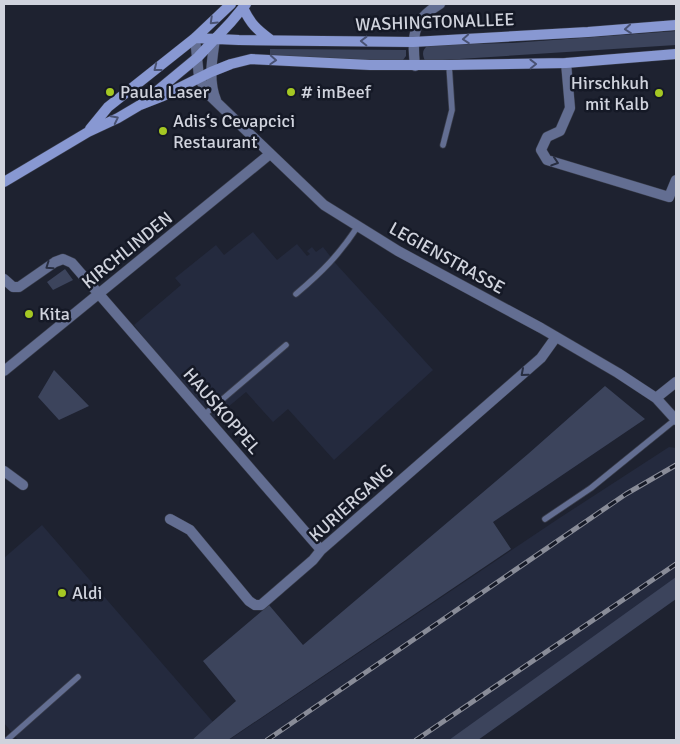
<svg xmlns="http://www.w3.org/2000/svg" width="680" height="744" viewBox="0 0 680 744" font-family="Signika,sans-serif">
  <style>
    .built { fill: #242a3e }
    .green { fill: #3c445c }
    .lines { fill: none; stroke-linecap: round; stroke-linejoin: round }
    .lane-casing { stroke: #3a3e4c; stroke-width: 7 }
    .street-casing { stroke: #3a3e4c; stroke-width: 11 }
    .secondary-casing { stroke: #3a3e4c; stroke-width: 11 }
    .lane { stroke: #636e92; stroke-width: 5.5 }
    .street { stroke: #636e92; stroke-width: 10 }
    .secondary { stroke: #8898d2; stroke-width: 10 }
    .rail-casing { stroke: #898c98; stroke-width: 5 }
    .rail { stroke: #151926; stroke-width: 3; stroke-dasharray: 9; stroke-linecap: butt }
    .oneway { stroke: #495273 }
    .oneway2 { stroke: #282e41 }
    .poi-dot { fill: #a5c823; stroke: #151926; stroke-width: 2 }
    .labels { text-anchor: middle; stroke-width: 5; stroke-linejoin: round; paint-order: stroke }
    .street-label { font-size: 18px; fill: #d0d3dd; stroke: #151926 }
    .poi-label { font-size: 18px; fill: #d0d3dd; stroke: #151926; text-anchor: start }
  </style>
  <rect width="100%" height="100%" fill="#1e2230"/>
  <!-- built -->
  <path class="built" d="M253 232 277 260 297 244 307 256 310 254 307 251 312 247 316 252 323 247 337 265 433 370 334 460 288 409 273 422 246 392 210 422 134 325 181 285 175 278 216 245 224 255Z
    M669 447 676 448V588L452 740H229L558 519Z
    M42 525 213 722 192 740H18L4 723V558Z"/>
  <!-- green -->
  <path class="green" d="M676 31V45L428 61H425C422 54 422 50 428 45L512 43Z
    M270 49 406 50V56L403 60 366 62 270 55Z
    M65 269 73 280 53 290 47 282Z
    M54 370 89 406 59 420 38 397Z
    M605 386 645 419 493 522 511 549 228 740H192L236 701 203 661 269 605 303 645 528 454Z
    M676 577V599L478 740H449Z"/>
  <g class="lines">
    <!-- lane casing -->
    <g class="lane-casing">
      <path id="lane" d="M443 145 452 110 449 65
        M296 294C322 272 339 255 358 226
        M204 415 286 345
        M545 519 591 488 676 419
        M7 740 78 677"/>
    </g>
    <!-- street casing -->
    <g class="street-casing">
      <path id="street" d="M195 38 199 77 207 93 324 205 398 251 541 328 618 373 656 398 676 420
        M215 39C212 60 208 80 216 100
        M566 63 570 108 560 131 547 137 541 150 547 160 669 197 676 180
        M415 66C412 36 412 20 440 4
        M4 279 13 287H19L55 262 63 259 72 263 321 550
        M4 371 270 154
        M656 398 676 382
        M4 471 23 485
        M170 519 190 530 249 601 255 605H261L313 560 321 550 541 358 556 337"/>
    </g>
    <!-- secondary casing -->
    <g class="secondary-casing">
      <path id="secondary" d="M243 8C251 24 256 29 271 40
        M195 38 239 40 413 42 588 32 676 25
        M140 105 163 96 211 72 231 64 251 59 370 65H449L566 63 676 54
        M90 129 108 107 195 38 231 4
        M4 182 88 132 118 118 140 105 198 57 231 22 246 4"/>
    </g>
    <!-- lane -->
    <use href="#lane" class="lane"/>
    <!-- street -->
    <use href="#street" class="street"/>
    <!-- secondary -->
    <use href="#secondary" class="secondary"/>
    <!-- rail casing -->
    <g class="rail-casing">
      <path id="rail" d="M267 740 626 494 676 465
        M416 740 676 564"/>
    </g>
    <!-- rail -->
    <use href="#rail" class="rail"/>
  </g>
  <!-- one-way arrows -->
  <defs><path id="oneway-chevron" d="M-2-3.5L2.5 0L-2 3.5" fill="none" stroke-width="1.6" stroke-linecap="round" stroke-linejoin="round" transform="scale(1.25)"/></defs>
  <g class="oneway">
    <use href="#oneway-chevron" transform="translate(213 21) rotate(136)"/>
    <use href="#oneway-chevron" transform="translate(628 29) rotate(175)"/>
    <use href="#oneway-chevron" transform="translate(466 39) rotate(176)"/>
    <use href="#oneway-chevron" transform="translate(364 41) rotate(-179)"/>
    <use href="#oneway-chevron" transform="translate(273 60) rotate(3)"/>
    <use href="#oneway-chevron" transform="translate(533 64) rotate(-1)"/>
    <use href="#oneway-chevron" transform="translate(157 68) rotate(142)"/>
    <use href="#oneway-chevron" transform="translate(115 119) rotate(-27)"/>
  </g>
  <g class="oneway2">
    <use href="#oneway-chevron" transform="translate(555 162) rotate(18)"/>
    <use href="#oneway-chevron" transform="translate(49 266) rotate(145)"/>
    <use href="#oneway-chevron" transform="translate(524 373) rotate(139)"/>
  </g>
  <!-- markers -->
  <g class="poi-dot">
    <circle cx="110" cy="92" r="5"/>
    <circle cx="291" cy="92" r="5"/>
    <circle cx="659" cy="93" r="5"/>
    <circle cx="163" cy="131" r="5"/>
    <circle cx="29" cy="314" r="5"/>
    <circle cx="62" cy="593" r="5"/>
  </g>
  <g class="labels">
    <!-- street labels -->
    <g class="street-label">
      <text transform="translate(435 22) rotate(-2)" y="6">WASHINGTONALLEE</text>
      <text transform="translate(127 250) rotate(-39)" y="6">KIRCHLINDEN</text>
      <text transform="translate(447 258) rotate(29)" y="6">LEGIENSTRASSE</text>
      <text transform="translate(222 411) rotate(49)" y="6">HAUSKOPPEL</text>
      <text transform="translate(351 503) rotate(-42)" y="6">KURIERGANG</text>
    </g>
    <!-- poi labels -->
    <g class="poi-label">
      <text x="649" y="89" text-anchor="end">Hirschkuh<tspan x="649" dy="21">mit Kalb</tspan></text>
      <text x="120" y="98">Paula Laser</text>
      <text x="301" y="98"># imBeef</text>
      <text x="173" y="127">Adis‘s Cevapcici<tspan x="173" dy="21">Restaurant</tspan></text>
      <text x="39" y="320">Kita</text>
      <text x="72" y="599">Aldi</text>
    </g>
  </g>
  <!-- border -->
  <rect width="680" height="744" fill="none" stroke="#d0d3dd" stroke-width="10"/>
</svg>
